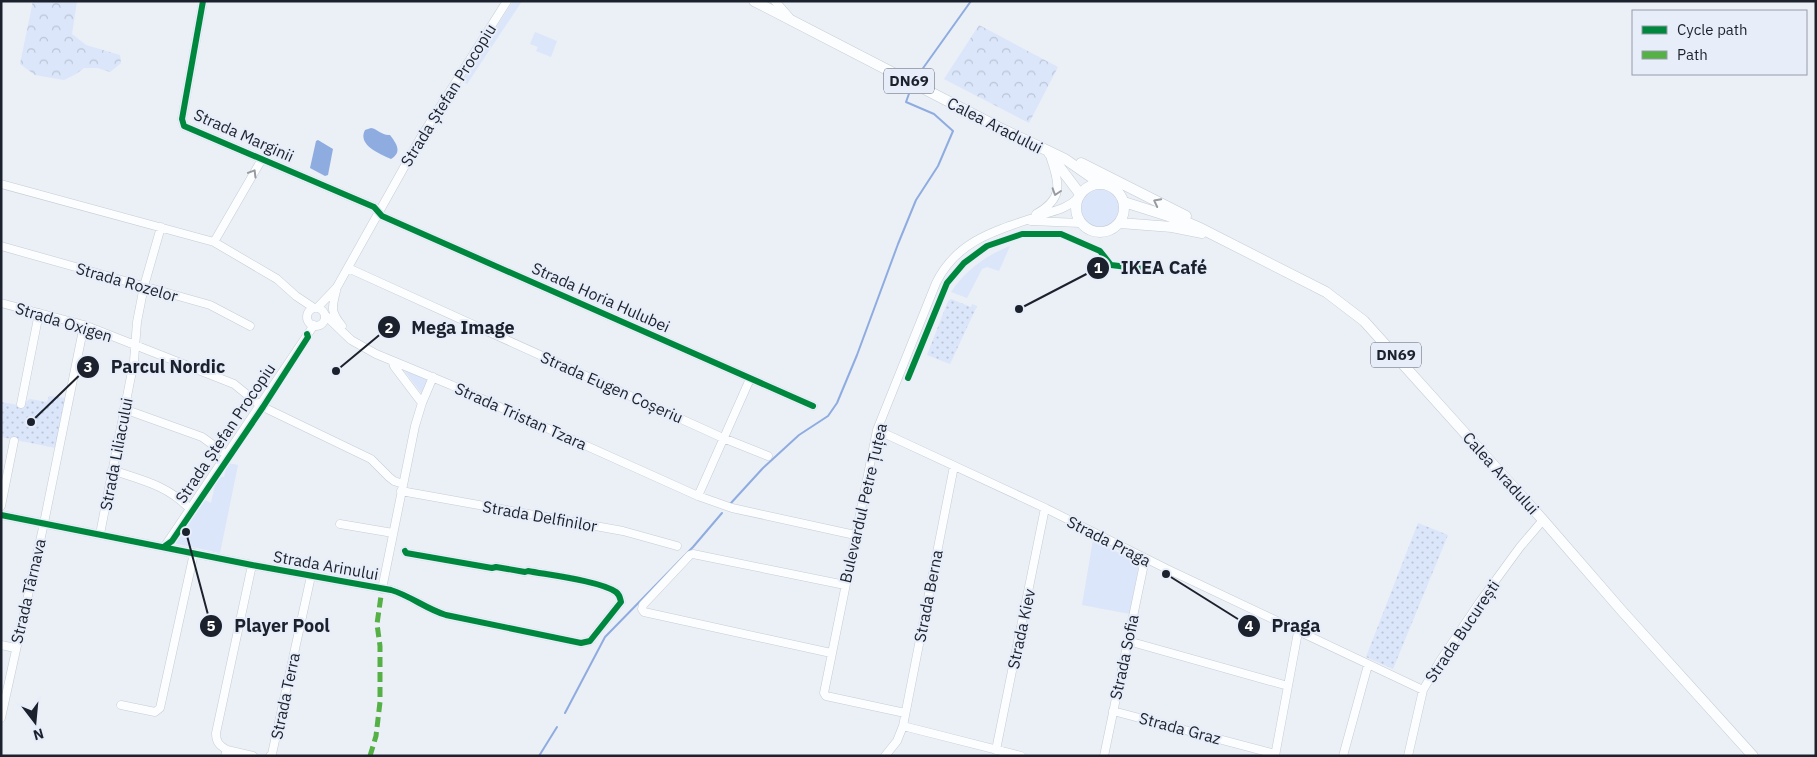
<svg xmlns="http://www.w3.org/2000/svg" width="1817" height="757" viewBox="0 0 1817 757" font-family="'IBM Plex Sans',sans-serif">
  <style>
    .green { fill: #dbe6fa }
    .forest { fill: url(#forest-crowns) }
    .park { fill: url(#park-dots) }
    .water { fill: #8face0 }
    .lines { fill: none; stroke-linecap: round; stroke-linejoin: round }
    .stream { stroke: #8face0; stroke-width: 2 }
    .minor-casing { stroke: #c7cdd5; stroke-width: 9 }
    .major-casing { stroke: #c7cdd5; stroke-width: 11 }
    .minor { stroke: #fcfdfe; stroke-width: 8 }
    .major { stroke: #fcfdfe; stroke-width: 10 }
    .quiet { stroke: #55b146; stroke-width: 5; stroke-dasharray: 10 5; stroke-linecap: butt }
    .cycleway-casing { stroke: #e7eefa; stroke-width: 9 }
    .cycleway { stroke: #00873e; stroke-width: 6 }
    .oneway { stroke: #979aa0 }
    .labels { text-anchor: middle; stroke-width: 4; stroke-linejoin: round; paint-order: stroke }
    .shield { fill: #e7eefa; stroke: #595f6a; stroke-width: 1 }
    .shield-label { font-size: 15px; font-weight: bold; fill: #1c222d }
    .street-label { font-size: 16px; fill: #1c222d; stroke: #e7eefa }
    .leader { fill: none; stroke: #1c222d; stroke-width: 2 }
    .callout-dot { fill: #1c222d; stroke: #e7eefa; stroke-width: 2 }
    .mark-label { font-size: 15px; text-anchor: middle; font-weight: bold; fill: #fff }
    .callout-label { font-size: 18px; text-anchor: middle; font-weight: bold; fill: #1c222d; stroke: #e7eefa; stroke-width: 4; stroke-linejoin: round; paint-order: stroke }
  </style>
  <defs>
    <pattern id="forest-crowns" width="20" height="18" patternUnits="userSpaceOnUse" patternTransform="scale(1.25)"><rect width="20" height="18" fill="#dbe6fa"/><path d="M2 6a3 3 0 1 1 6 0M12 15a3 3 0 1 1 6 0" fill="none" stroke="#bbc5d7"/></pattern>
    <pattern id="park-dots" width="8" height="8" patternUnits="userSpaceOnUse" patternTransform="scale(1.25)"><rect width="8" height="8" fill="#dbe6fa"/><path d="M2 2h.1M6 6h.1" fill="none" stroke="#bbc5d7" stroke-width="1.8" stroke-linecap="round"/></pattern>
  </defs>
  <rect width="100%" height="100%" fill="#ebeff6"/>
  <!-- green -->
  <path class="green" d="M513 1H522L467 84 464 82V78Z
    M535 32 557 41 551 57 536 51 538 47 530 44Z
    M1080 209a20 20 0 1 1 40 0a20 20 0 1 1-40 0Z
    M1010 246 999 271 987 267 982 269 967 298 951 292C966 270 985 256 1010 246Z
    M403 369 427 379 424 393 422 394Z
    M227 463 238 465 220 553 173 543 203 499 211 503 217 476 224 477Z
    M1093 540 1139 563 1130 614 1082 605Z"/>
  <!-- forest -->
  <path class="forest" d="M33 1H77L72 34 86 45 120 55 121 63 110 72 98 68H84L76 74 64 80 35 75 20 64Z
    M979 25 1058 67 1029 123 944 79Z"/>
  <!-- park -->
  <path class="park" d="M951 299 971 307 972 304 977 306 950 364 927 355 948 301Z
    M49 396 65 398 56 448 1 437V402L23 406 24 403 30 399 47 402Z
    M1418 523 1448 535 1393 669 1366 657Z"/>
  <!-- water -->
  <path class="water" d="M371 128C378 129 382 136 390 135 396 143 403 152 391 159 380 154 357 145 365 130Z
    M318 140 333 149 328 175 325 176 310 168 316 141Z"/>
  <g class="lines">
    <!-- stream -->
    <path class="stream" d="M921 71 971 1
      M731 503 763 468 799 435 828 416 837 403 857 355 898 244 916 200 938 166 953 131 934 114 906 102 910 91
      M565 713 605 637 693 547 722 513
      M539 756 557 727"/>
    <!-- minor casing -->
    <g class="minor-casing">
      <path id="minor" d="M203 1 182 119 184 126 374 207 382 216 813 406
        M775 1 789 17
        M1 184 214 242 277 279 296 296 314 308
        M1036 214C1063 199 1060 185 1051 159
        M1031 221 1080 223
        M214 242 262 159
        M1 246 210 305 250 326
        M348 268 723 438 768 456
        M336 291C332 308 330 311 342 326
        M1 303 84 325 234 384 261 406 371 459 389 477 394 481 403 484
        M317 308 337 287 421 137 507 1
        M307 317a9 9 0 1 1 18 0a9 9 0 1 1-18 0Z
        M325 315 351 340 376 354 451 385 698 496 732 508 855 535
        M422 403 433 377
        M21 404 39 313
        M124 409 202 437 227 455
        M877 430 1045 508 1167 569 1423 690
        M112 470C141 480 167 485 189 508
        M401 491 623 531 677 546
        M698 496 750 379
        M1 506 14 441
        M1 515 252 565 391 590C411 596 426 609 446 615L581 643 590 641 621 602C620 598 620 595 616 592 600 581 549 575 528 571L525 572 496 567 492 568 406 553 405 551
        M340 524 393 533
        M100 534 134 361 137 322 144 286 161 227
        M165 546 314 325
        M382 589 415 426 422 403 394 366 393 361
        M1128 641 1288 686
        M1 645 15 648
        M831 653 644 612 642 609 643 605 690 555 693 554 845 585
        M121 705 155 712 160 708 194 553
        M1113 711 1275 754
        M905 713 826 696 824 693 877 430 936 283C957 240 997 230 1039 216 1053 211 1066 209 1077 199
        M1 718 44 523 84 325
        M903 726 1021 756
        M227 750 253 756
        M996 750 1045 508
        M225 756 227 750C219 745 216 742 216 733L252 565
        M270 756 272 754 311 576
        M885 756 897 741 903 726 954 466
        M1104 756 1145 559
        M1275 756 1298 632
        M1343 756 1368 665
        M1408 756 1423 690 1440 661 1479 603 1520 547 1543 520"/>
    </g>
    <!-- major casing -->
    <g class="major-casing">
      <path id="major" d="M754 1 998 127 1065 159 1101 184
        M1049 153 1080 194
        M1081 163 1186 216
        M1076 208a24 24 0 1 1 48 0a24 24 0 1 1-48 0Z
        M1124 202 1184 221 1198 227 1326 292 1364 321 1543 520 1622 611 1753 756
        M1120 223 1172 227 1202 233"/>
    </g>
    <!-- minor -->
    <use href="#minor" class="minor"/>
    <!-- major -->
    <use href="#major" class="major"/>
    <!-- quiet -->
    <path class="quiet" d="M370 756 376 736 380 702V646L377 624 382 589"/>
    <!-- cycleway casing -->
    <g class="cycleway-casing">
      <path id="cycleway" d="M203 1 182 119 184 126 374 207 382 216 813 406
        M908 378 947 283 964 263 987 246 1022 234H1061L1100 251 1111 265 1152 270
        M1 515 252 565 391 590C411 596 426 609 446 615L581 643 590 641 621 602C620 598 620 595 616 592 600 581 549 575 528 571L525 572 496 567 492 568 406 553 405 551
        M165 546 172 541 263 407 308 337 307 334"/>
    </g>
    <!-- cycleway -->
    <use href="#cycleway" class="cycleway"/>
  </g>
  <!-- one-way arrows -->
  <defs><path id="oneway-chevron" d="M-2-3.5L2.5 0L-2 3.5" fill="none" stroke-width="1.6" stroke-linecap="round" stroke-linejoin="round" transform="scale(1.25)"/></defs>
  <g class="oneway">
    <use href="#oneway-chevron" transform="translate(253 173) rotate(-59)"/>
    <use href="#oneway-chevron" transform="translate(1056 192) rotate(108)"/>
    <use href="#oneway-chevron" transform="translate(1157 202) rotate(-153)"/>
  </g>
  <g class="labels">
    <!-- shield labels -->
    <g class="shield">
      <rect x="884" y="68.5" width="50" height="25" rx="4"/>
      <rect x="1371" y="342.5" width="50" height="25" rx="4"/>
    </g>
    <g class="shield-label">
      <text x="909" y="86">DN69</text>
      <text x="1396" y="360">DN69</text>
    </g>
    <!-- street labels -->
    <g class="street-label">
      <text transform="translate(448 95) rotate(-58)" y="6">Strada Ștefan Procopiu</text>
      <text transform="translate(995 125) rotate(27)" y="6">Calea Aradului</text>
      <text transform="translate(244 135) rotate(24)" y="6">Strada Marginii</text>
      <text transform="translate(127 282) rotate(16)" y="6">Strada Rozelor</text>
      <text transform="translate(601 297) rotate(24)" y="6">Strada Horia Hulubei</text>
      <text transform="translate(64 322) rotate(17)" y="6">Strada Oxigen</text>
      <text transform="translate(612 387) rotate(24)" y="6">Strada Eugen Coșeriu</text>
      <text transform="translate(521 416) rotate(24)" y="6">Strada Tristan Tzara</text>
      <text transform="translate(225 433) rotate(-56)" y="6">Strada Ștefan Procopiu</text>
      <text transform="translate(116 454) rotate(-79)" y="6">Strada Liliacului</text>
      <text transform="translate(1501 473) rotate(48)" y="6">Calea Aradului</text>
      <text transform="translate(863 503) rotate(-77)" y="6">Bulevardul Petre Țuțea</text>
      <text transform="translate(540 516) rotate(10)" y="6">Strada Delfinilor</text>
      <text transform="translate(1109 541) rotate(27)" y="6">Strada Praga</text>
      <text transform="translate(326 565) rotate(10)" y="6">Strada Arinului</text>
      <text transform="translate(28 591) rotate(-77)" y="6">Strada Târnava</text>
      <text transform="translate(928 596) rotate(-79)" y="6">Strada Berna</text>
      <text transform="translate(1021 629) rotate(-78)" y="6">Strada Kiev</text>
      <text transform="translate(1462 631) rotate(-56)" y="6">Strada București</text>
      <text transform="translate(1124 657) rotate(-78)" y="6">Strada Sofia</text>
      <text transform="translate(285 696) rotate(-78)" y="6">Strada Terra</text>
      <text transform="translate(1180 728) rotate(15)" y="6">Strada Graz</text>
    </g>
  </g>
  <!-- callouts -->
  <path class="leader" d="M1019 309L1098 268M336 371L389 327M31 422L88 367M1166 574L1249 626M186 532L211 626"/>
  <g class="callout-dot">
    <circle cx="1019" cy="309" r="5"/>
    <circle cx="336" cy="371" r="5"/>
    <circle cx="31" cy="422" r="5"/>
    <circle cx="1166" cy="574" r="5"/>
    <circle cx="186" cy="532" r="5"/>
    <circle cx="1098" cy="268" r="12"/>
    <circle cx="389" cy="327" r="12"/>
    <circle cx="88" cy="367" r="12"/>
    <circle cx="1249" cy="626" r="12"/>
    <circle cx="211" cy="626" r="12"/>
  </g>
  <g class="mark-label">
    <text x="1098" y="273">1</text>
    <text x="389" y="333">2</text>
    <text x="88" y="372">3</text>
    <text x="1249" y="631">4</text>
    <text x="211" y="631">5</text>
  </g>
  <g class="callout-label">
    <text x="1164" y="274">IKEA Café</text>
    <text x="463" y="334">Mega Image</text>
    <text x="168" y="373">Parcul Nordic</text>
    <text x="1296" y="632">Praga</text>
    <text x="282" y="632">Player Pool</text>
  </g>
  <!-- border -->
  <rect width="1817" height="757" fill="none" stroke="#1c222d" stroke-width="5"/>
  <!-- legend -->
  <rect x="1632" y="10" width="175" height="65" fill="#e7eefa" stroke="#969ca8"/>
  <rect x="1642" y="26" width="25" height="8" fill="#00873e" stroke="#969ca8"/>
  <text x="1677" y="35" font-size="15" fill="#1c222d">Cycle path</text>
  <rect x="1642" y="51" width="25" height="8" fill="#55b146" stroke="#969ca8"/>
  <text x="1677" y="60" font-size="15" fill="#1c222d">Path</text>
  <!-- north arrow -->
  <g transform="translate(35 722) rotate(164)" stroke="#e7eefa" stroke-width="4" paint-order="stroke">
  <path d="M0-4L9 19L0 12L-9 19Z" fill="#1c222d"/>
  <text y="-8" font-size="14" font-weight="bold" text-anchor="middle" fill="#1c222d">N</text>
  </g>
</svg>
